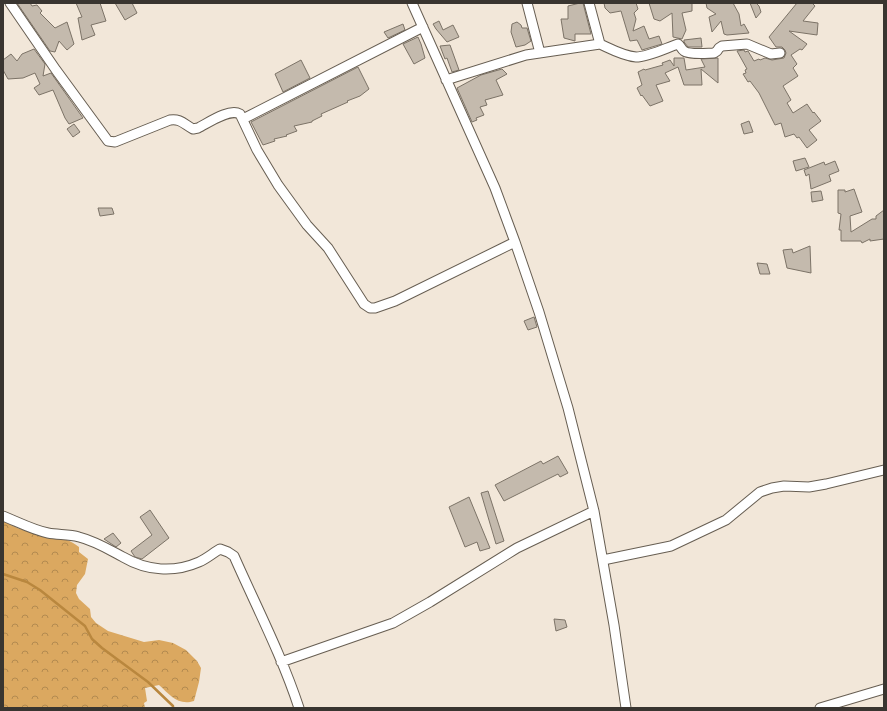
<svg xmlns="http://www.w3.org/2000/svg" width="887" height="711" viewBox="0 0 887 711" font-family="'Roboto Condensed',sans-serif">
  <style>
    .forest { fill: url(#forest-crowns) }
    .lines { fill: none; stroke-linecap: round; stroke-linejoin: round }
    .stream { stroke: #b9873e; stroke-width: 2.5 }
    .building { fill: #c4baad; stroke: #7c7367 }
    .minor-casing { stroke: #675e52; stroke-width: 11 }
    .minor { stroke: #fff; stroke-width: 9 }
  </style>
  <defs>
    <pattern id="forest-crowns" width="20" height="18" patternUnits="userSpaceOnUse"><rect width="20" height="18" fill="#dba860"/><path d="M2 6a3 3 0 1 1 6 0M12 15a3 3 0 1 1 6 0" fill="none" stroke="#b38a50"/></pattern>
  </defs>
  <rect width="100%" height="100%" fill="#f2e7d9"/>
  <!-- forest -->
  <path class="forest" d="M3 521C10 524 16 528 23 530 42 536 63 534 79 547V552L88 559 85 574 77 585 76 593 79 599 90 609 91 617 96 623 108 631 144 642 159 640 173 643 186 650 197 661 201 668 199 682 194 701C178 706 170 695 159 685L145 688 147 701 144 703 145 708H3Z"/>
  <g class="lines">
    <!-- stream -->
    <path class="stream" d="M3 574 27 582 40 590 85 626 92 639 102 648 148 682 173 706V708"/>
  </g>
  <!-- building -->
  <path class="building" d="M17 3H30L32 6 37 5 42 11 40 13 55 28 67 22 74 44 67 50 59 41 55 52 50 51Z
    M76 3H100L106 21 91 25 95 35 82 40 78 18 82 17Z
    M115 3H132L137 13 125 20Z
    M580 3H583L591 34H575V41L564 38 561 19H568V6Z
    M604 3H636L638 9 634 13 636 19 633 31 644 26 649 39 659 36 662 44 642 50 637 40 630 41 621 11 610 13 605 8Z
    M649 3H692V11L682 13 686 30 682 39 673 37 672 13 660 21 654 19Z
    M706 3H733L739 14 741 26 744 24 749 33 727 35 724 34 721 21 712 32 709 17 716 14 707 8Z
    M750 3H756L759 6 761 12 756 18Z
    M797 3H812L815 6 803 21 818 23 817 35 789 31 807 44 802 50 800 49 791 55 797 64 793 68 798 76 783 86 791 100 787 103 793 113 807 104 813 113 814 112 821 121 809 130 817 140 807 148 799 137 797 138 794 134 785 137 781 123 775 125 759 93 750 81 748 82 743 74 746 73 745 70 747 69 737 51 744 50 745 52 748 51 754 61 759 59 760 60 765 58 772 60 784 58 786 53 785 50 782 47H776L769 37Z
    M439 21 443 30 453 25 459 37 447 42 436 29 433 24Z
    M517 22 521 25 522 28H527L531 41 525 45 516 47 511 32 512 24Z
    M403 24 405 30 388 38 384 32Z
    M418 37 421 44 425 58 414 64 403 44Z
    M701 38 702 47H688L684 42V40Z
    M450 45 459 70 452 72 447 58 445 59 440 46Z
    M34 49 45 64 43 76 51 73 83 118 69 124 65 118 53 90 39 95 34 88 40 84 35 73 23 78 8 79 3 70V60L11 54 17 61 22 54Z
    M674 58H684L686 70 705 67 701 59 718 58V83L701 69 702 85H684L678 67 665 73 670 81 656 85 663 101 650 106 642 95 641 96 637 88 642 85 638 72 644 69 645 70 663 65 662 63 670 60 674 66Z
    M301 60 310 78 283 92 275 74Z
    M358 67 369 89 360 96 347 101 348 102 321 114 322 116 312 121V122L294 126 297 131 286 135 287 136 274 139 275 141 263 145 251 122Z
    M502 69 507 74 496 80 503 95 485 100 487 105 480 107 484 115 476 118 477 120 472 122 457 88 481 75Z
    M749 121 753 132 744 134 741 124Z
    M74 124 80 132 73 137 67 129Z
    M805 158 809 167 796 171 793 161Z
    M835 161 839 171 829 175 831 181 811 189 809 174 806 176 804 170 824 162 825 165Z
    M854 189 862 212 850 216 851 232 872 219H876V216L884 210V239L870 241V239L862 243 861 241H841V230H839L841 214 838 213V190H845V192Z
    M821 191 823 200 812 202 811 192Z
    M98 208H112L114 214 100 216Z
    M810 246 811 273 787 268 783 250 792 249 793 253Z
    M757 263 767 264 770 274H760Z
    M534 317 537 327 528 330 524 321Z
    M558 456 568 473 560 477 558 474 504 501 495 485 541 461 543 464Z
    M488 491 504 541 496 544 481 493Z
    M469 497 490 548 480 551 477 542 465 547 449 507Z
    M150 510 169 538 142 559 135 557 131 551 152 535 140 517Z
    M113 533 121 543 116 547 104 539Z
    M554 619 565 620 567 627 556 631Z"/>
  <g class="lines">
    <!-- minor casing -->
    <g class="minor-casing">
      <path id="minor" d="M10 3 56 70 108 141 115 142 170 120C180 118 185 125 193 129L198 128C208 123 229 108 240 114L257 150 278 185 307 225 328 248 364 304 370 308H375L395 301 515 242
        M412 3 495 188 515 242 539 312 568 408 594 511 614 625 626 708
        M527 3 540 53
        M600 44C611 49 623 56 636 57 648 57 666 48 678 44 681 46 681 49 684 51 689 55 708 53 714 53L717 51 719 48 722 46 747 44 771 54 780 53
        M446 80 526 55 600 44 589 3
        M243 119 423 27
        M3 516C18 522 33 530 48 533 58 535 69 534 79 537 95 541 108 549 123 557 147 571 174 573 199 562 206 559 213 553 220 549L228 552 234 556C256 606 282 656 299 708
        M603 560 671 546 726 520 760 492 772 488 784 486 809 487 826 484 884 470
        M281 662 393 623 430 602 517 548 594 511
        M820 708 884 689"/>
    </g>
    <!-- minor -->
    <use href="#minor" class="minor"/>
  </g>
  <!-- border -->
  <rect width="887" height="711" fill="none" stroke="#393530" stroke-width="8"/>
</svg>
